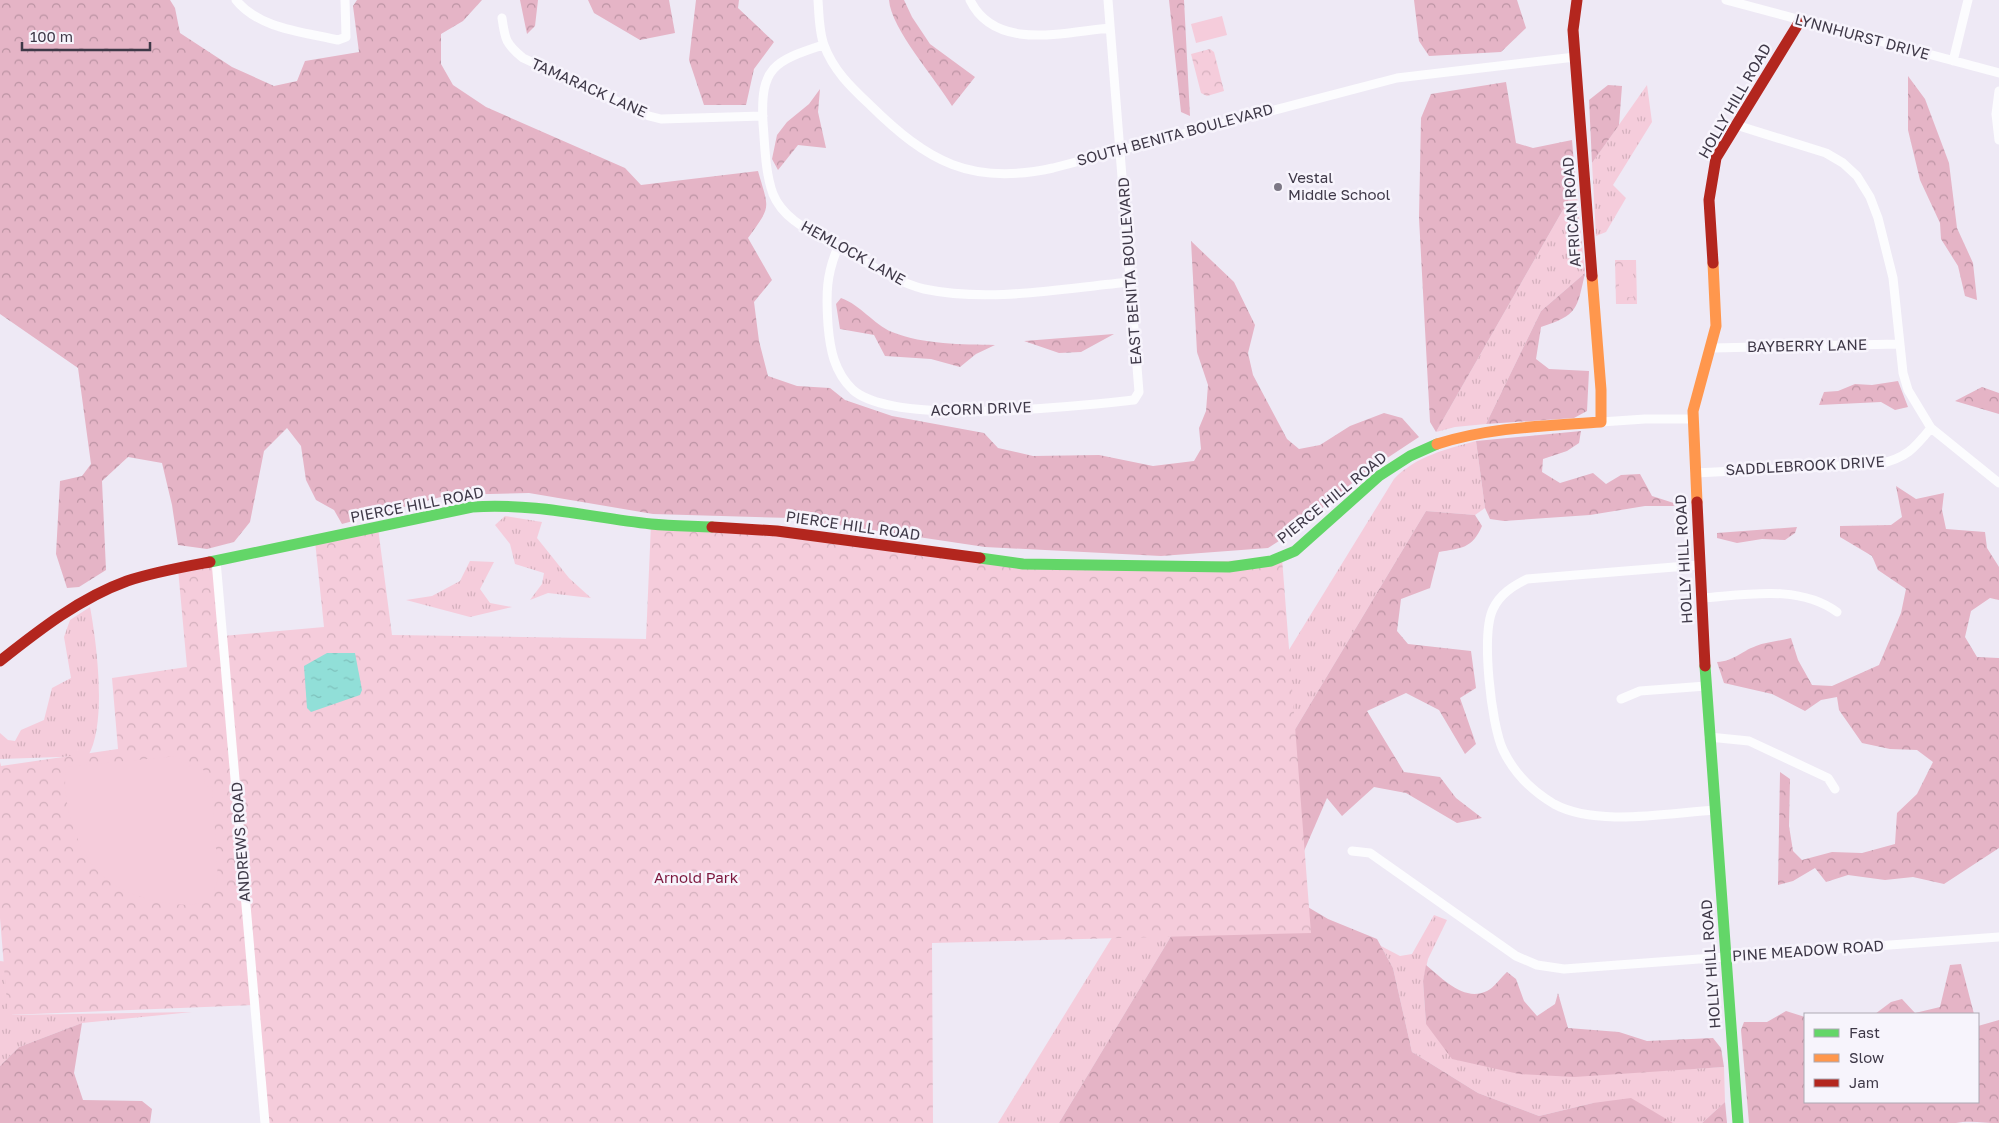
<svg xmlns="http://www.w3.org/2000/svg" width="1999" height="1123" viewBox="0 0 1999 1123" font-family="'Golos Text',sans-serif">
  <style>
    .grass { fill: url(#grass-tufts) }
    .forest { fill: url(#forest-crowns) }
    .park { fill: url(#park-crowns) }
    .pitch { fill: #f5ccdb }
    .water { fill: url(#water-ripples) }
    .lines { fill: none; stroke-linecap: round; stroke-linejoin: round }
    .street { stroke: #fcfcfe; stroke-width: 9 }
    .fast { stroke: #63d668; stroke-width: 11 }
    .slow { stroke: #ff974d; stroke-width: 11 }
    .jam { stroke: #b3261e; stroke-width: 11 }
    .poi-dot { fill: #7c7785; stroke: #f7f4fc; stroke-width: 2 }
    .labels { text-anchor: middle; stroke-width: 5; stroke-linejoin: round; paint-order: stroke }
    .street-label { font-size: 15px; fill: #3f3948; stroke: #f7f4fc }
    .poi-label { font-size: 15px; fill: #3f3948; stroke: #f7f4fc; text-anchor: start }
    .park-label { font-size: 15px; fill: #7c173d; stroke: #f7f4fc }
  </style>
  <defs>
    <pattern id="grass-tufts" width="24" height="20" patternUnits="userSpaceOnUse" patternTransform="scale(1.25)"><rect width="24" height="20" fill="#f5ccdb"/><path d="M3 7l-1-3M5 7V3M7 7l1-3M15 17l-1-3M17 17v-4M19 17l1-3" fill="none" stroke="#d3b0bd"/></pattern>
    <pattern id="forest-crowns" width="20" height="18" patternUnits="userSpaceOnUse" patternTransform="scale(1.25)"><rect width="20" height="18" fill="#e5b4c6"/><path d="M2 6a3 3 0 1 1 6 0M12 15a3 3 0 1 1 6 0" fill="none" stroke="#bb93a3"/></pattern>
    <pattern id="park-crowns" width="20" height="18" patternUnits="userSpaceOnUse" patternTransform="scale(1.25)"><rect width="20" height="18" fill="#f5ccdb"/><path d="M2 6a3 3 0 1 1 6 0M12 15a3 3 0 1 1 6 0" fill="none" stroke="#d3b0bd"/></pattern>
    <pattern id="water-ripples" width="26" height="14" patternUnits="userSpaceOnUse" patternTransform="scale(1.25)"><rect width="26" height="14" fill="#91dfd8"/><path d="M2 4q2-2 4 0t4 0M15 11q2-2 4 0t4 0" fill="none" stroke="#7ec0bb"/></pattern>
  </defs>
  <rect width="100%" height="100%" fill="#eee9f5"/>
  <!-- grass -->
  <path class="grass" d="M1647 85 1652 122 1613 185 1626 198 1606 232 1596 236 1592 163Z
    M1576 187 1585 273 1541 311 1486 424 1455 427 1436 432Z
    M1476 441 1485 508 1475 515 1426 511 1059 1123H998L1394 479C1416 456 1447 449 1476 441Z
    M505 516 542 522 537 538 569 578 591 598 548 593 530 600 542 584 544 573 515 564 510 544 495 525Z
    M470 561 494 562 480 589 490 603 512 607 470 617 406 600 432 596 460 581Z
    M90 607C97 644 107 724 88 756L0 759V733L8 740 15 741 21 730 44 720 52 688 71 678 64 637 70 620Z
    M1434 915 1447 920 1428 959 1423 981 1426 1024 1655 1071 1724 1067 1725 1102 1702 1123H1673L1593 1103 1539 1116 1478 1093 1412 1052 1393 968 1381 946 1400 956 1412 954Z
    M0 961 8 962 12 1015 192 1012 82 1023 19 1047 0 1066Z"/>
  <!-- forest -->
  <path class="forest" d="M0 0H170L175 8 180 33 232 67 274 86 297 81 305 61 359 52 353 6 357 0H482L463 21 441 34V64L453 85 486 107 625 168 641 185 758 171C769 210 772 205 748 238L772 280 754 302 759 341 768 376 797 386 830 388 845 400 892 416 984 433 998 448 1033 456 1099 455 1153 466 1194 461 1201 449 1199 428 1206 411 1208 385 1197 352 1191 241 1234 282 1255 325 1248 353 1253 375 1287 439 1299 449 1320 445 1350 426 1384 413 1402 418 1419 437 1363 474 1296 530 1268 548 1161 556 985 547 791 518 653 514 529 493 448 495 342 524 334 510 316 500 306 480 301 446 287 428 264 451 250 522 234 542 207 549 178 545 172 505 162 463 128 457 102 481 106 570 79 587 67 588 56 554 60 481 82 476 91 464 78 368 0 314Z
    M520 0H538L535 26 527 34Z
    M588 0H669L675 33 640 40 594 13Z
    M696 0H739L738 8 774 42 754 69 746 105H704L689 60Z
    M889 0H904L912 17 930 44 975 77 952 106C936 79 891 29 889 0Z
    M1169 0H1184L1190 116 1181 112Z
    M1414 0H1517L1526 28 1501 52 1429 56 1419 41Z
    M1908 76 1925 99 1949 163 1957 228 1973 263 1977 300 1965 296 1958 266 1941 239 1940 223 1920 180 1908 130Z
    M1506 82 1516 143 1533 148 1572 140 1576 187 1436 432 1430 422 1419 218 1421 118 1431 94Z
    M1608 85 1622 86 1619 125 1592 163 1589 100Z
    M820 89 818 112 826 148 798 145 778 170 772 159 777 135 787 122 809 104Z
    M1585 273C1577 309 1578 315 1541 327L1536 359 1549 369 1589 371 1587 411 1574 418 1486 424 1541 311Z
    M841 298C861 305 873 324 892 332 925 345 961 344 995 345L976 354 960 367 931 359 885 356 874 335 840 329 836 304Z
    M1114 334 1081 352 1059 353 1024 341Z
    M1898 381 1908 407 1895 410 1881 402 1819 405 1824 392 1838 391 1855 384 1872 385Z
    M1982 387 1999 393V414L1955 401Z
    M1581 431 1579 443 1567 451 1543 459 1542 472 1560 483 1593 473 1606 484 1621 475 1640 474 1652 496 1683 506H1645L1590 515 1504 521 1490 519 1485 508 1476 441Z
    M1896 486 1916 499 1944 493 1942 510 1946 529 1985 532 1987 548 1999 567V600L1990 598 1971 611 1965 637 1977 657 1999 658V848L1944 884 1913 877 1885 880 1848 875 1826 882 1815 868 1793 881 1778 885 1780 772 1790 779 1789 826 1793 851 1802 860 1832 852 1862 853 1895 844 1897 813 1917 794 1933 762 1917 750 1890 749 1862 743 1839 710 1837 697 1821 700 1805 711 1772 694 1724 683 1717 662C1734 661 1740 652 1756 646 1766 642 1779 641 1791 638L1798 660 1812 685 1832 686 1879 665 1901 613 1906 589 1878 570 1872 556 1840 537V526L1891 525 1902 517Z
    M1426 511 1475 515 1482 526C1472 549 1461 548 1439 552L1430 588 1401 599 1397 631 1408 644 1471 651 1476 688 1460 698 1476 744 1465 754 1439 710 1406 693 1367 711 1404 772 1440 777 1456 798 1482 818 1457 823 1406 793 1374 787 1342 816 1327 798 1291 881 1296 900 1328 919 1377 939 1393 968 1412 1052 1478 1093 1539 1116 1593 1103 1631 1098 1673 1123H1059Z
    M1797 527 1795 533 1785 540 1762 539 1737 543 1717 538V533Z
    M1961 964 1974 1014H1875L1891 1002 1902 999 1915 1013 1940 1007 1950 965Z
    M1426 965C1443 979 1464 1002 1487 991 1494 988 1501 977 1507 972L1516 979 1524 1001 1537 1016 1555 1004 1558 993 1568 1028 1619 1032 1647 1041 1713 1038 1721 1048 1724 1067 1574 1077 1519 1074 1452 1059 1426 1024 1423 981Z
    M1786 1011 1805 1017V1102H1978V1026L1999 1020V1123C1985 1123 1969 1120 1956 1123H1749L1741 1030 1744 1022H1767Z
    M82 1023 74 1073 83 1100 142 1101 152 1109 150 1123H0V1066L19 1047Z
    M1725 1102 1727 1123H1702Z"/>
  <!-- park -->
  <path class="park" d="M1210 49 1214 52 1224 91 1207 96 1201 93 1191 54Z
    M1615 260H1636L1637 304H1616Z
    M651 524 777 531 992 561 1114 567 1282 558 1311 933 932 943 933 1123H265L254 1005 8 1015 0 918V762L1 766 118 749 112 678 187 667 178 569 216 561 223 636 324 627 315 541 378 528 392 635 646 639Z"/>
  <!-- pitch -->
  <path class="pitch" d="M1222 16 1227 35 1196 43 1191 24Z
    M1619 267H1633V297H1619Z
    M178 756 185 768 194 764 199 765 206 773 204 783 207 787 212 786 218 880 213 892 205 902C175 911 123 896 100 874 76 850 61 800 66 767Z"/>
  <!-- water -->
  <path class="water" d="M327 653H355L362 690 360 695 311 712 307 708 304 666Z"/>
  <g class="lines">
    <!-- street -->
    <path class="street" d="M236 0C259 29 304 32 338 40L346 37 345 0
      M818 0C819 14 819 32 824 45 833 70 851 87 870 105 928 162 971 186 1053 168L1397 78 1575 57
      M970 0C995 52 1065 32 1110 28
      M1726 0 1999 73
      M502 18C505 40 506 44 523 58L649 116 661 119 763 116
      M823 45C774 61 760 67 763 123 765 146 765 172 773 194 783 219 810 231 833 244 857 257 897 283 924 289 991 303 1064 288 1131 282
      M1953 61 1968 0
      M1999 91 1996 114 1999 140
      M1736 125 1826 153 1843 163 1857 176 1870 197 1878 218 1893 278 1903 373 1908 390 1931 428 1999 483
      M838 247C826 275 826 294 828 325 830 349 834 372 853 390 895 427 1077 406 1134 400L1139 392 1108 0
      M1713 348 1900 344
      M1601 422 1645 419H1693
      M1695 473 1879 464C1906 458 1914 449 1931 428
      M216 561 265 1123
      M1699 565 1527 579C1513 586 1500 594 1493 609 1481 634 1491 724 1503 750 1514 773 1532 791 1554 804 1596 827 1668 813 1715 810
      M1701 598C1745 595 1799 584 1837 612
      M1621 699 1640 691 1706 686
      M1709 737 1749 741 1828 778 1835 789
      M1352 851 1370 853 1516 956 1537 965 1564 969 1999 937"/>
    <!-- fast -->
    <path class="fast" d="M980 558 1023 564 1229 567 1271 561 1295 551 1379 476 1410 456 1437 444
      M210 562 472 507C537 503 588 517 651 524 671 526 692 526 712 527
      M1705 666 1738 1123"/>
    <!-- slow -->
    <path class="slow" d="M1437 444C1490 427 1546 426 1601 422V390L1592 276
      M1697 502 1693 411 1716 326 1713 263"/>
    <!-- jam -->
    <path class="jam" d="M1577 0 1573 30 1592 276
      M1713 263 1709 200 1716 158 1800 21
      M1697 502 1705 666
      M712 527 777 531 980 558
      M0 661C39 630 80 598 127 581 154 572 183 567 210 562"/>
  </g>
  <!-- markers -->
  <circle class="poi-dot" cx="1278" cy="187" r="5"/>
  <g class="labels">
    <!-- street labels -->
    <g class="street-label">
      <text transform="translate(1862 37) rotate(15)" y="5">LYNNHURST DRIVE</text>
      <text transform="translate(589 88) rotate(24)" y="5">TAMARACK LANE</text>
      <text transform="translate(1735 101) rotate(-60)" y="5">HOLLY HILL ROAD</text>
      <text transform="translate(1175 135) rotate(-15)" y="5">SOUTH BENITA BOULEVARD</text>
      <text transform="translate(1572 212) rotate(-94)" y="5">AFRICAN ROAD</text>
      <text transform="translate(853 253) rotate(29)" y="5">HEMLOCK LANE</text>
      <text transform="translate(1130 271) rotate(-94)" y="5">EAST BENITA BOULEVARD</text>
      <text transform="translate(1807 346) rotate(-1)" y="5">BAYBERRY LANE</text>
      <text transform="translate(981 409) rotate(-2)" y="5">ACORN DRIVE</text>
      <text transform="translate(1805 466) rotate(-3)" y="5">SADDLEBROOK DRIVE</text>
      <text transform="translate(1332 498) rotate(-39)" y="5">PIERCE HILL ROAD</text>
      <text transform="translate(417 505) rotate(-11)" y="5">PIERCE HILL ROAD</text>
      <text transform="translate(853 526) rotate(8)" y="5">PIERCE HILL ROAD</text>
      <text transform="translate(1684 559) rotate(-93)" y="5">HOLLY HILL ROAD</text>
      <text transform="translate(241 842) rotate(-94)" y="5">ANDREWS ROAD</text>
      <text transform="translate(1808 951) rotate(-4)" y="5">PINE MEADOW ROAD</text>
      <text transform="translate(1711 964) rotate(-94)" y="5">HOLLY HILL ROAD</text>
    </g>
    <!-- poi labels -->
    <g class="poi-label">
      <text x="1288" y="183">Vestal<tspan x="1288" dy="17">Middle School</tspan></text>
    </g>
    <!-- park labels -->
    <g class="park-label">
      <text x="696" y="883">Arnold Park</text>
    </g>
  </g>
  <!-- legend -->
  <rect x="1804" y="1013" width="175" height="90" fill="#f7f4fc" stroke="#ada9b4"/>
  <rect x="1814" y="1029" width="25" height="8" fill="#63d668" stroke="#ada9b4"/>
  <text x="1849" y="1038" font-size="15" fill="#3f3948">Fast</text>
  <rect x="1814" y="1054" width="25" height="8" fill="#ff974d" stroke="#ada9b4"/>
  <text x="1849" y="1063" font-size="15" fill="#3f3948">Slow</text>
  <rect x="1814" y="1079" width="25" height="8" fill="#b3261e" stroke="#ada9b4"/>
  <text x="1849" y="1088" font-size="15" fill="#3f3948">Jam</text>
  <!-- scale -->
  <path d="M22 42v8h128v-8" fill="none" stroke="#3f3948" stroke-width="2.5"/>
  <text x="30" y="42" font-size="15" fill="#3f3948" stroke="#f7f4fc" stroke-width="4" paint-order="stroke">100 m</text>
</svg>
